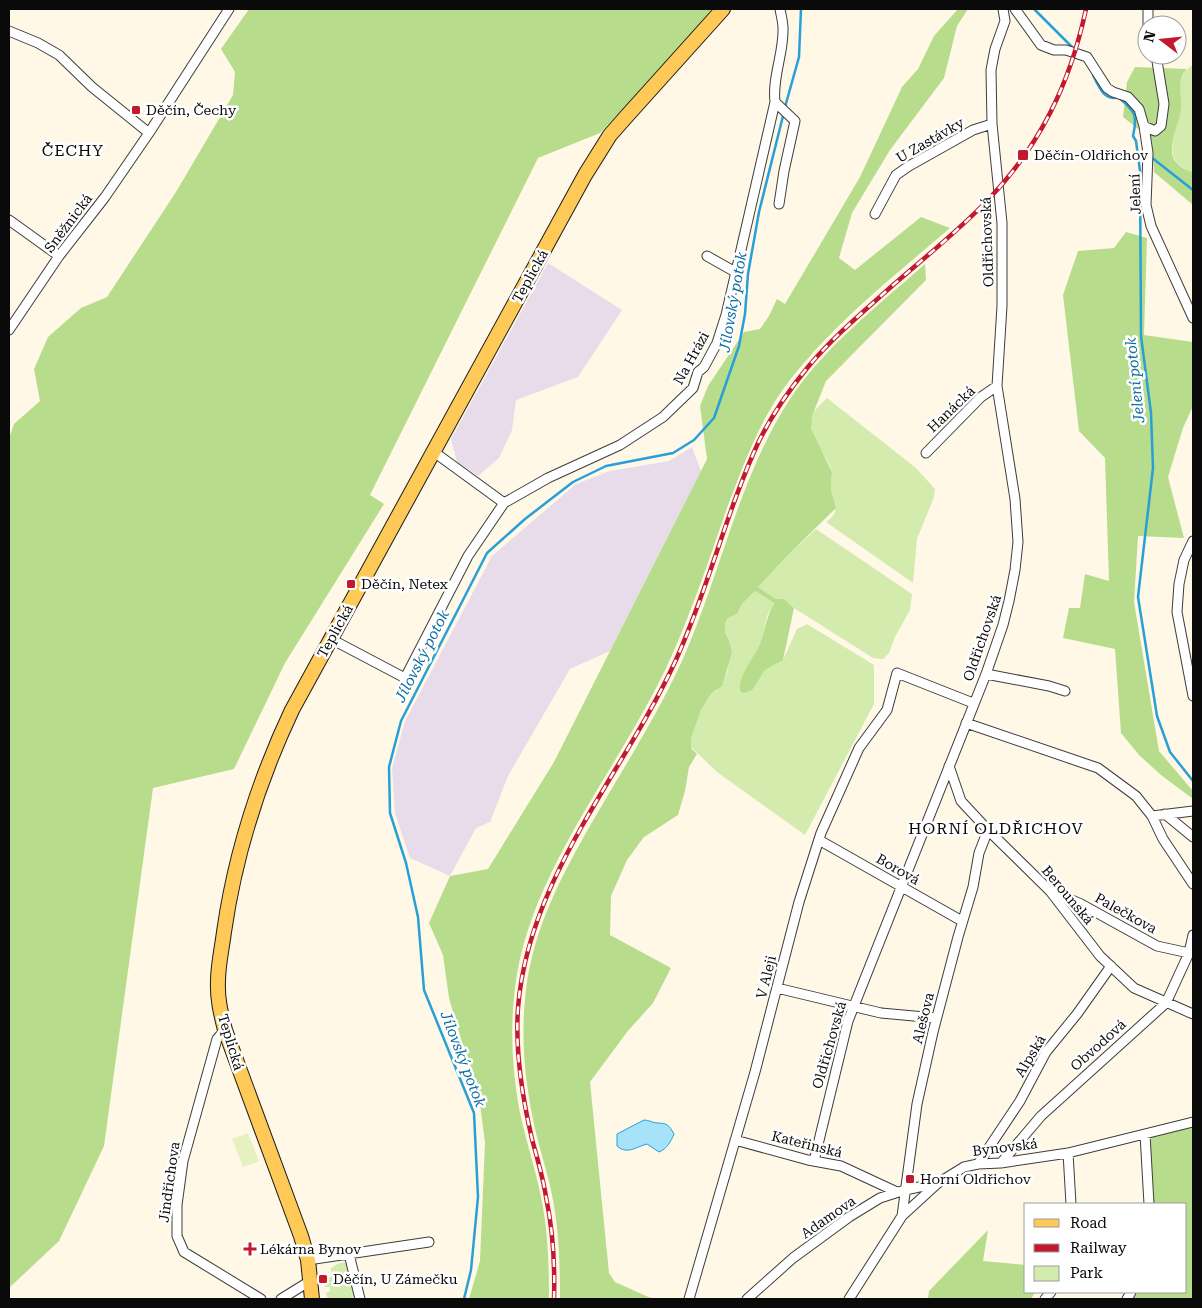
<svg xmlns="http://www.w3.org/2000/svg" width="1202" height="1308" viewBox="0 0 1202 1308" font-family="'Roboto Serif',serif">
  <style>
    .industrial { fill: #e8dcea }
    .green { fill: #d3ecae }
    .forest { fill: #b7dd8c }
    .pitch { fill: #e5f2c0 }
    .water { fill: #a7e2fb; stroke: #289fd7 }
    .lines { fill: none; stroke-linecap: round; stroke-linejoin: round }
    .stream { stroke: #289fd7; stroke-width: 2.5 }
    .street-casing { stroke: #3d3d3d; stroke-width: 11 }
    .primary-casing { stroke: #1b1b1b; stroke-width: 16 }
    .street { stroke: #fff; stroke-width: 9 }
    .primary { stroke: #ffc957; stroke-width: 14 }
    .rail-casing { stroke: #c3192e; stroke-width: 4.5 }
    .rail { stroke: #fff; stroke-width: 2.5; stroke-dasharray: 8; stroke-linecap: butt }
    .poi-dot { fill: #c3192e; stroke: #fff; stroke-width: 2 }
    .labels { text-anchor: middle; stroke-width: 5; stroke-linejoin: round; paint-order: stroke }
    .poi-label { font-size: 14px; fill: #0a0a0a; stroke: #fff; text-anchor: start }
    .street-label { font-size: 14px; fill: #0a0a0a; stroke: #fff }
    .water-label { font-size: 15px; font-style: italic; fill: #0c6da3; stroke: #fff }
    .quarter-label { font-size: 16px; letter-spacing: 1px; fill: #0a0a0a; stroke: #fff }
  </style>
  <rect width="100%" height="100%" fill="#fff8e7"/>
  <!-- industrial -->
  <path class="industrial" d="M548 263 622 310 578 377 516 400 512 430 499 458 478 476 457 462 451 439Z
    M692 447 701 471 610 651 570 669 508 776 490 822 476 828 450 876 410 858 395 814 392 768 405 721 492 556 576 484 610 471 669 461Z"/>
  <!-- green -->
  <path class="green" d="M1193 64V172C1161 163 1174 136 1180 113 1183 101 1176 87 1183 75 1185 70 1190 68 1193 64Z
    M827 398 916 468 935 489 934 497 917 539 913 583 826 522C842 510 833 507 831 492 830 484 834 476 831 469 826 453 808 437 810 419 812 412 822 403 827 398Z
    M816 529 912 594 910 610 895 637 889 653 883 659 873 658 794 608 784 599H776L758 587 789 554Z
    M755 591 774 603 767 616 761 642 742 692H748L765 670 783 660 797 629 807 624 874 665V704L805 835 717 772 690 746 691 738 701 710 711 694 717 691 727 673 730 660 732 651 729 640 725 633V623L728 618 737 614 742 604Z
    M346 1262 356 1296 349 1299H328L326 1293 330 1291V1287H325L326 1279 331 1277V1268L339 1263Z"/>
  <!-- forest -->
  <path class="forest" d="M249 9H718L600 133 538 158 370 495 384 504 285 663 234 769 153 788 104 1146 59 1241 9 1288V438L14 424 40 401 34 369 48 337 81 308 107 297 176 192 233 95 235 72 221 49Z
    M958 9H968L957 26 944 78 890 150 852 213 839 258 855 270 921 217 950 228C892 278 830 326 784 388 758 424 743 466 727 508 710 557 693 608 672 655 624 764 529 869 515 988 510 1028 512 1068 519 1108 525 1138 535 1167 541 1197 548 1230 549 1265 549 1299H469L480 1261 485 1143 480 1104 449 998 443 955 429 923 450 876 488 869 554 762 707 459 700 406 708 386 744 332 760 329 769 316 777 299 785 304 860 177 902 87 918 69 934 36Z
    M1135 67 1187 69C1175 81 1183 96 1181 110 1177 133 1157 162 1193 172V205L1154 172 1152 140 1123 117 1127 82Z
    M1126 232 1147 238 1144 335 1193 342V406L1183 428 1168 477 1184 538 1138 536 1134 602 1159 751 1193 791V799L1161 775 1139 755 1121 733 1115 649 1063 638 1069 608H1080L1085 574 1109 581 1105 458 1079 431 1063 295 1078 251 1114 248Z
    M925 264 926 280 826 381 812 416 811 429 832 472 831 490 836 508 789 554 758 587 776 599H784L794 608 783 660 765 670 752 690 744 693 741 692C735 678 757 655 761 641 765 628 767 616 774 603L755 591 742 604 737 614 728 618 725 623V633L729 640 732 651 730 660 722 686 711 694 701 710 691 738V748L697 754 689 767 685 791 678 815 644 837 627 860 611 896 610 935 671 968 653 1003 627 1032 590 1082 609 1273 615 1282 653 1299H560C560 1264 559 1229 552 1195 548 1174 541 1154 536 1133 525 1086 520 1038 526 990 533 929 562 875 591 824 622 770 656 718 682 661 720 576 739 477 790 399 825 346 878 306 925 264Z
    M1193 1120V1299H1126L1129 1292H1186V1204H1144L1152 1129Z
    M988 1230 983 1261 1026 1265V1292H1035L1031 1299H928L929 1291Z"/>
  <!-- pitch -->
  <path class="pitch" d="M248 1133 259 1161 243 1167 232 1139Z"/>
  <!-- water -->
  <path class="water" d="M644 1120C649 1120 653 1123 657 1123 667 1123 669 1125 674 1134 671 1141 667 1149 659 1152L647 1144C636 1147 627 1155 617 1146V1134Z"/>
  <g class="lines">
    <!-- stream -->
    <path class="stream" d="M1034 9 1074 49
      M1093 75C1098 85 1104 102 1118 97 1135 111 1138 115 1133 136L1136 141 1140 171 1141 336 1151 413 1153 468 1138 597 1157 716 1170 752 1193 781
      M785 107 799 57 801 9
      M1151 157 1193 190
      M464 1299 471 1270 478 1197 474 1113 424 990 418 917 406 863 390 813 389 767 401 721 487 553 525 519 573 482 606 466 673 453 694 440 714 418 739 346 745 314 748 274 759 212 784 112"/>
    <!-- street casing -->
    <g class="street-casing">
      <path id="street" d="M1015 9 1041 45 1054 50H1066L1087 57 1107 88 1113 92 1128 97 1139 109 1144 126 1148 153 1146 205 1151 226 1193 318
        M1148 9V25
        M9 31 38 43 59 55 92 87 149 133
        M775 102 795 121 784 171 779 204
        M1144 126 1155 131 1161 126 1164 104 1156 55
        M875 214 896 175 909 166 973 130 992 124
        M9 220 59 256
        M707 256 737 273
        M9 330 59 256 105 197 149 133 229 9
        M926 453 981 397 997 386
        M504 503 548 478 620 445 663 417 693 388 698 372 704 367 717 343 726 315 775 102C772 77 784 53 783 28 783 22 781 15 780 9
        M1193 541 1184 560 1179 584 1177 612 1193 696
        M331 639 405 678 468 556 504 503 434 452
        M986 674 1049 686 1065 691
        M966 723 1098 768 1136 796 1152 816 1163 839 1193 884
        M949 766 961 801 988 830 1050 891 1100 956 1134 988 1193 1014
        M1165 814 1193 837
        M1152 816 1193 811
        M819 840 962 921
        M1051 891 1081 904 1157 946 1189 953
        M777 988 881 1013 936 1018
        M225 1030 217 1039 183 1161 177 1205V1236L184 1252 261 1299
        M1145 1134 1149 1204
        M735 1140 808 1160 841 1166 897 1192
        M1068 1153 1071 1204
        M814 1161 848 1021 986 674 1003 625 1009 601 1015 570 1018 542 1015 499 997 386 1002 306V223L992 124 991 70 995 49 1005 21 1003 9
        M1001 1163 1041 1116 1166 1003 1189 953 1193 935
        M978 1164 1020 1101 1046 1052 1077 1014 1111 966
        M902 1216 917 1104 933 1032 958 937 973 887 979 853 988 830
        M349 1254 360 1299
        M308 1260 429 1242
        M281 1299 310 1281
        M689 1299 755 1072 799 902 821 833 859 748 887 710 897 673 973 703
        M747 1299 793 1258 849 1217 880 1198 905 1190 938 1183
        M849 1299 902 1216 938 1183 964 1167 978 1164 1001 1163 1068 1153 1193 1122
        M1045 1299 1051 1292
        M1127 1299 1131 1292"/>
    </g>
    <!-- primary casing -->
    <g class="primary-casing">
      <path id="primary" d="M312 1299 308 1260 301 1236 225 1030C221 1014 217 998 218 981 218 965 222 948 224 932 235 855 259 780 292 710L585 175 610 135 625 118 723 9"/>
    </g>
    <!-- street -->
    <use href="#street" class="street"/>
    <!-- primary -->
    <use href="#primary" class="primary"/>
    <!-- rail casing -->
    <g class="rail-casing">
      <path id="rail" d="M554 1299C555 1265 553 1230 546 1197 543 1177 537 1158 532 1139 522 1096 515 1052 518 1008 528 878 622 776 675 662 708 590 726 512 759 441 772 415 789 390 808 367 833 337 863 312 892 286 924 258 957 232 986 202 1040 146 1070 84 1086 9"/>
    </g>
    <!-- rail -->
    <use href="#rail" class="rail"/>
  </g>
  <!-- markers -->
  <g class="poi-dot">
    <rect x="131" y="105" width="10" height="10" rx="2.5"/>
    <rect x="1017" y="149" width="12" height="12" rx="2.5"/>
    <rect x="346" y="579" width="10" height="10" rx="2.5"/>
    <rect x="905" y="1174" width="10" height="10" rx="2.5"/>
    <path d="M247.5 1241.5h5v5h5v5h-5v5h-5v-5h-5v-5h5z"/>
    <rect x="318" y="1274" width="10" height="10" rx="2.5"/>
  </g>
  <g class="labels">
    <!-- poi labels -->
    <g class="poi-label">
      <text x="146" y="115">Děčín, Čechy</text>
      <text x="1034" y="160">Děčín-Oldřichov</text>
      <text x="361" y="589">Děčín, Netex</text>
      <text x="920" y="1184">Horní Oldřichov</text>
      <text x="260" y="1254">Lékárna Bynov</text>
      <text x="333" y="1284">Děčín, U Zámečku</text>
    </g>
    <!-- street labels -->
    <g class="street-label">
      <text transform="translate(930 140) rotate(-30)" y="5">U Zastávky</text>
      <text transform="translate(1135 194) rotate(-92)" y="5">Jelení</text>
      <text transform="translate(68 223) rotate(-53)" y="5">Sněžnická</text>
      <text transform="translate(987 242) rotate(-92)" y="5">Oldřichovská</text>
      <text transform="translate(530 276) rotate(-61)" y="5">Teplická</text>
      <text transform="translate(691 358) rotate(-61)" y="5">Na Hrázi</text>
      <text transform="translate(951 409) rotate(-44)" y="5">Hanácká</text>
      <text transform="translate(335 631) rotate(-61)" y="5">Teplická</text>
      <text transform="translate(982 638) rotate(-71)" y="5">Oldřichovská</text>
      <text transform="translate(898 869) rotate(30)" y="5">Borová</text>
      <text transform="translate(1068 895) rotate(50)" y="5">Berounská</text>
      <text transform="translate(1126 913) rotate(29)" y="5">Palečkova</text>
      <text transform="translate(766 977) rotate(-76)" y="5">V Aleji</text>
      <text transform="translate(923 1018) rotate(-76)" y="5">Alešova</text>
      <text transform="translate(231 1042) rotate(73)" y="5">Teplická</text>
      <text transform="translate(829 1045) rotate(-74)" y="5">Oldřichovská</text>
      <text transform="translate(1098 1045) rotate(-42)" y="5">Obvodová</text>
      <text transform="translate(1030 1056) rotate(-59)" y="5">Alpská</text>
      <text transform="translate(807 1144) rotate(14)" y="5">Kateřinská</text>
      <text transform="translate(1005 1147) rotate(-7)" y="5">Bynovská</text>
      <text transform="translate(169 1182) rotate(-82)" y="5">Jindřichova</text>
      <text transform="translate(828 1217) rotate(-35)" y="5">Adamova</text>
    </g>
    <!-- water labels -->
    <g class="water-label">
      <text transform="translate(733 302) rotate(-80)" y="5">Jílovský potok</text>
      <text transform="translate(1135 380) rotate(-96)" y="5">Jelení potok</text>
      <text transform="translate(422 656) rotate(-63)" y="5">Jílovský potok</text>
      <text transform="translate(463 1059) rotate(69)" y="5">Jílovský potok</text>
    </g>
    <!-- quarter labels -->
    <g class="quarter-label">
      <text x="73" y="156">ČECHY</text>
      <text x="996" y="834">HORNÍ OLDŘICHOV</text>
    </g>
  </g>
  <!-- border -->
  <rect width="1202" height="1308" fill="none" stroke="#0a0a0a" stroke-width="20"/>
  <!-- legend -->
  <rect x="1024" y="1203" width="162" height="90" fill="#ffffff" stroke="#9d9d9d"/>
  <rect x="1034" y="1219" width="25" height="8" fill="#ffc957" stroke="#9d9d9d"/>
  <text x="1070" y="1228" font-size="15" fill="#0a0a0a">Road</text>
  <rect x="1034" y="1244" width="25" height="8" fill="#c3192e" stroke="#9d9d9d"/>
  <text x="1070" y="1253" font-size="15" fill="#0a0a0a">Railway</text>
  <rect x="1034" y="1266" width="25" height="15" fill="#d3ecae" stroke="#9d9d9d"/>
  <text x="1070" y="1278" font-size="15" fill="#0a0a0a">Park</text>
  <!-- north arrow -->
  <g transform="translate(1162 40) rotate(286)"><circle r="24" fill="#ffffff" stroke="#9d9d9d"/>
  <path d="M0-4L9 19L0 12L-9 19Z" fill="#c3192e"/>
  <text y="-8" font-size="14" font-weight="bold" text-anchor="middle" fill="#0a0a0a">N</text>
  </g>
</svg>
